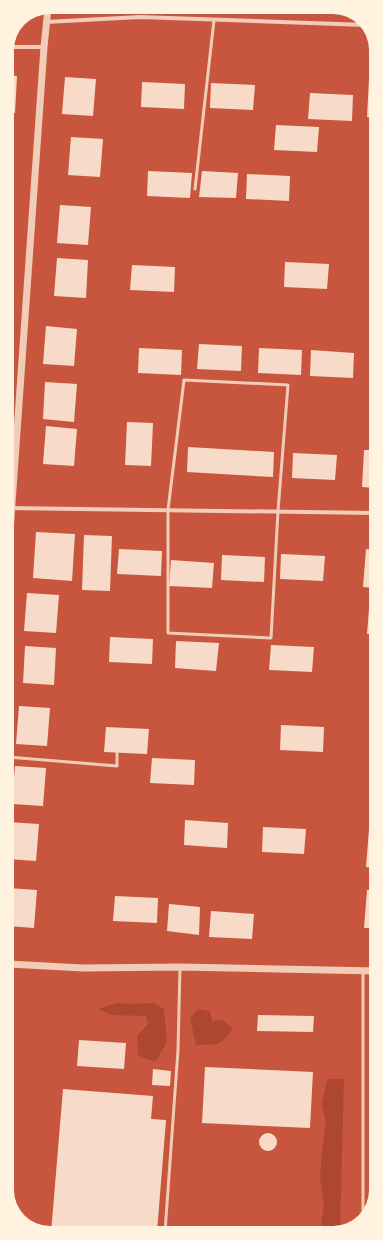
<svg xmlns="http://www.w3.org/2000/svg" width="383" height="1240" viewBox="0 0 383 1240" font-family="Montserrat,sans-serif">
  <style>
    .green { fill: #ae4732 }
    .building { fill: #f7dbc8 }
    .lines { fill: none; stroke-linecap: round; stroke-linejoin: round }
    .service { stroke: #f1ccb7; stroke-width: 3 }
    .minor { stroke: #f1ccb7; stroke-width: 4 }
    .tertiary { stroke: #f1ccb7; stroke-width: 7 }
  </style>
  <rect width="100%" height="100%" fill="#c8553d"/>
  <!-- green -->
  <path class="green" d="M117 1003 132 1004 154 1003 164 1009 167 1042 156 1061 149 1060 138 1055 137 1036 148 1024 146 1016 112 1015 98 1009Z
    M198 1009 210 1011 212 1021 223 1020 233 1028C222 1046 216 1045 196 1045L190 1018Z
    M376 1025V1191L373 1198V1031Z
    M327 1079H344L340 1232H320L324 1206 320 1178 322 1150 326 1123 322 1104Z"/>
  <!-- building -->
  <path class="building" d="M7 75 17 76 15 113H7Z
    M65 77 96 79 93 116 62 114Z
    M369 79 375 80V118L367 117Z
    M142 82 185 84 184 109 141 107Z
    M211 83 255 85 253 110 210 108Z
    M310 93 353 95 352 121 308 119Z
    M276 125 319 127 317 152 274 150Z
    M71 137 103 139 100 177 68 175Z
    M7 165H9L8 175H7Z
    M148 171 192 173 190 198 147 196Z
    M202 171 238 173 236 198 199 197Z
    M247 174 290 176 289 201 246 199Z
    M60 205 91 207 88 245 57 243Z
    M57 258 88 260 86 298 54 296Z
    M285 262 329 264 327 289 284 287Z
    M132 265 175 267 174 292 130 290Z
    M46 326 77 329 74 366 43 364Z
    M199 344 242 346 241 371 197 369Z
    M139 348 182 350 181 375 138 373Z
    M259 348 302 350 301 375 258 373Z
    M311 350 354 353 353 378 310 376Z
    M45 382 77 384 74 422 43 419Z
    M127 422 153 423 151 466 125 465Z
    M46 426 77 429 74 466 43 464Z
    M188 447 274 452 273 477 187 472Z
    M364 450H375V488L362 487Z
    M293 453 337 455 335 480 292 478Z
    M36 532 75 534 72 581 33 578Z
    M84 535 112 536 110 591 82 590Z
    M119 549 162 551 161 576 117 574Z
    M366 549 375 550V588L363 587Z
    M281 554 325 556 323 581 280 579Z
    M222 555 265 557 264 582 221 580Z
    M171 560 214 563 212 588 169 586Z
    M27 593 59 595 56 633 24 631Z
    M370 596 375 597V634H367Z
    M110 637 153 639 152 664 109 662Z
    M176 641 219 643 216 671 175 668Z
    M271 645 314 647 312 672 269 670Z
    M25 646 56 648 54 685 23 683Z
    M19 706 50 708 47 746 16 744Z
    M281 725 324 727 323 752 280 750Z
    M106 727 149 729 147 754 104 752Z
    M374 751H375V763H374Z
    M152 758 195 760 194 785 150 783Z
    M15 766 46 768 43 806 12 804Z
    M185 820 228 823 227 848 184 845Z
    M8 822 39 824 36 861 8 859Z
    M263 827 306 829 304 854 262 852Z
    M369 829 376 830V868L366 867Z
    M8 888 37 890 34 928 8 926Z
    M367 890H376V928H364Z
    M115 896 158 898 157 923 113 921Z
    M169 904 200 907 199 935 167 931Z
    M211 911 254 914 252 939 209 937Z
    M258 1015 314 1016 313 1032 257 1031Z
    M79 1040 126 1043 124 1069 77 1066Z
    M205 1067 313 1072 310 1128 202 1123Z
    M153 1069 171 1071 170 1086 152 1085Z
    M63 1089 153 1096 151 1119 166 1120 157 1232 51 1233Z
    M259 1142a9 9 0 1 1 18 0a9 9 0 1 1-18 0Z"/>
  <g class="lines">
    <!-- service -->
    <path class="service" d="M195 189 214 20
      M184 380 288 385 278 511 271 638 168 633V510Z
      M8 757 117 766V753
      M363 1219V971
      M165 1232 178 1050 180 967"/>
    <!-- minor -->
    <path class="minor" d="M46 22 140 17 366 25
      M7 47H44
      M8 508 375 513"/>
    <!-- tertiary -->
    <path class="tertiary" d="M8 560 44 47 48 8
      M8 964 83 968 180 967 376 971"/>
  </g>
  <!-- crop -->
  <path d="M0 0H383V1240H0ZM50 14H333A36 36 0 0 1 369 50V1190A36 36 0 0 1 333 1226H50A36 36 0 0 1 14 1190V50A36 36 0 0 1 50 14Z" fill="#fff3e0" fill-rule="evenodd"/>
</svg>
